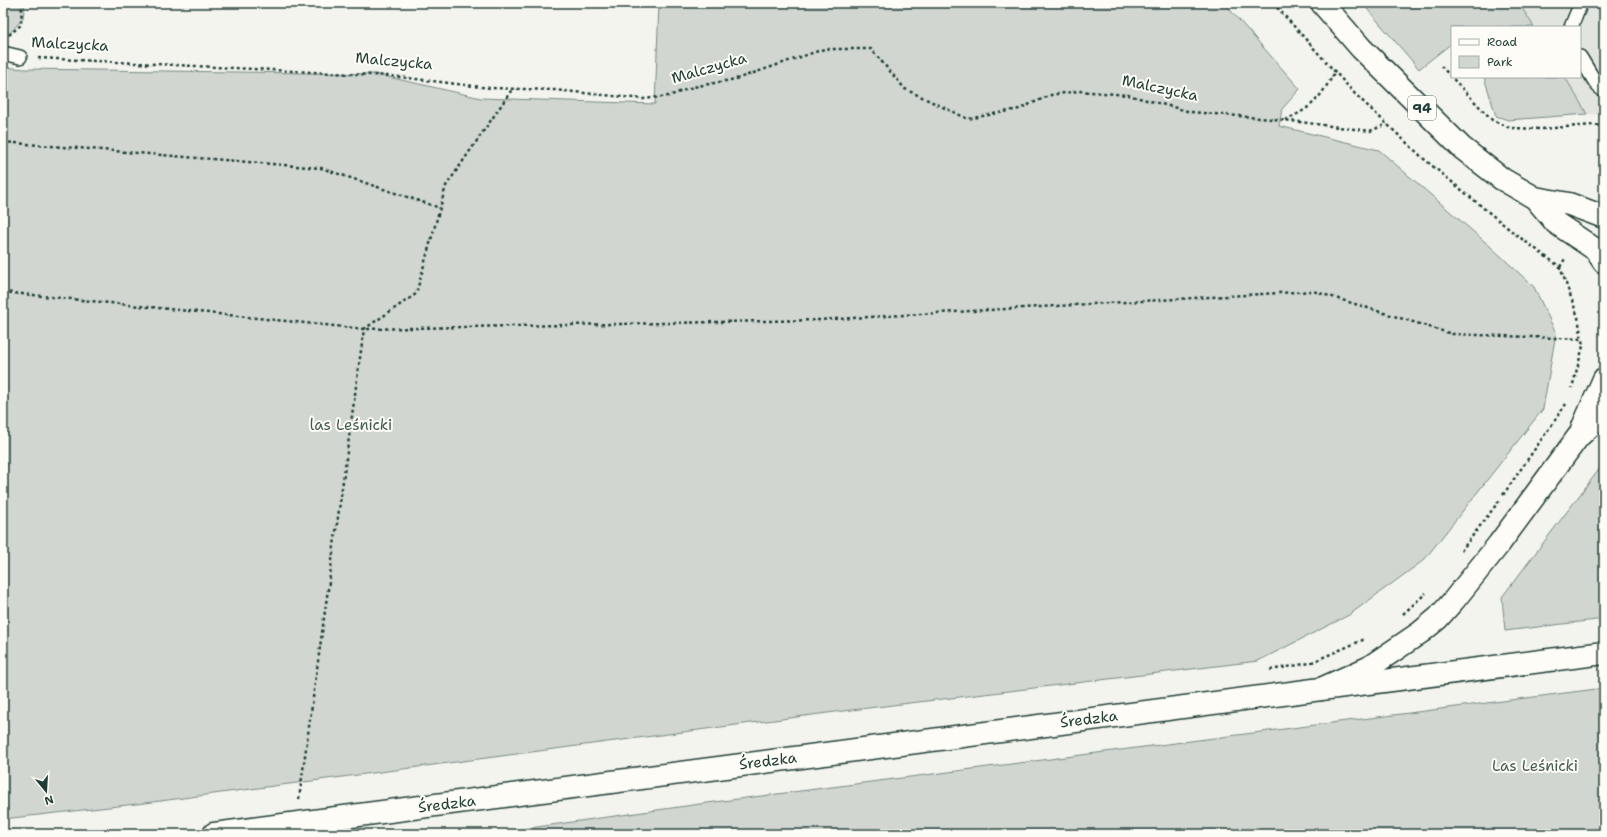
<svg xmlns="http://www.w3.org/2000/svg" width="1607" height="837" viewBox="0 0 1607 837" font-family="'Shantell Sans',sans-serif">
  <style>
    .built { fill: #e2e5df }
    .green { fill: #d1d6d1; stroke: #788a82 }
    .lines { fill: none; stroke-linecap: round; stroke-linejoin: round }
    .service-casing { stroke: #1f3d34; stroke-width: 16 }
    .secondary-casing { stroke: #1f3d34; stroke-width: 25 }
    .primary-casing { stroke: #1f3d34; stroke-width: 25 }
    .path { stroke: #1f3d34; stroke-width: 2.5; stroke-dasharray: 3 3; stroke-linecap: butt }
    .service { stroke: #fdfcf7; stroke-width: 13 }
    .secondary { stroke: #fdfcf7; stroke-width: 22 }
    .primary { stroke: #fdfcf7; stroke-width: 22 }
    .labels { text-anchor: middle; stroke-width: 4; stroke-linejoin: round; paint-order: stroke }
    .shield { fill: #fdfcf7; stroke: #62766e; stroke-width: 1 }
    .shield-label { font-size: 14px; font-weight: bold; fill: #1f3d34 }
    .street-label { font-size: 15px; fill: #1f3d34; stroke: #fdfcf7 }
    .park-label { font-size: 15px; fill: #435c53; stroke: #fdfcf7 }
  </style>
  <rect width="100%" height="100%" fill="#f4f4ef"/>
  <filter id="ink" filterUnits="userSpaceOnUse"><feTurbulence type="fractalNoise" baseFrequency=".025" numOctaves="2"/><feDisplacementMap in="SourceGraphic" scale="8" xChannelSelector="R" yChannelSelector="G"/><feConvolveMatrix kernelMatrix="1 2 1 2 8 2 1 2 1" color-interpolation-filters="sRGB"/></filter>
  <g filter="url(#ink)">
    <!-- built -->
    <path class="built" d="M1519 3H1604V115L1587 114 1565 77H1580V27H1534Z"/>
    <!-- green -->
    <path class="green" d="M3 3H25L23 18 6 38H3Z
      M659 3H1224L1300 89 1282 109 1279 126 1379 150 1491 247 1534 287 1556 333 1543 409 1424 560 1349 615 1258 661 835 712 145 803 3 819V67L25 69 375 74 481 98 655 104Z
      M1362 3H1519L1534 27H1452V43L1419 69Z
      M1484 77H1565L1587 114 1508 120 1496 116Z
      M1604 463V619L1505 631 1502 597Z
      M1604 688V834H487L707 803Z"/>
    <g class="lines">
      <!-- service casing -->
      <g class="service-casing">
        <path id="service" d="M1571 27 1581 3
          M3 53 20 57
          M1580 57 1597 85 1604 91"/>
      </g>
      <!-- secondary casing -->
      <g class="secondary-casing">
        <path id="secondary" d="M1582 429 1604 379
          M214 834 1321 689 1368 668 1421 632 1438 618 1454 600 1499 544 1578 437 1604 413"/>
      </g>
      <!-- primary casing -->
      <g class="primary-casing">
        <path id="primary" d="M1322 3 1361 48 1462 148 1502 179 1535 198 1569 204 1604 217
          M1535 198 1556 223 1596 250 1604 262
          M1321 689 1604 653"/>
      </g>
      <!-- path -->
      <path class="path" d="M1273 3 1355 94 1424 159 1514 233 1560 267 1578 317 1583 346 1572 388
        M9 35 21 25 22 3
        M38 58 391 76 490 88 555 90 643 99 669 96 693 87 736 79 824 49H871L905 89 968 119 1019 109 1051 95 1078 91 1128 95 1191 112 1284 120 1370 131 1387 124
        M1441 66 1492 120 1510 128 1542 129 1592 125 1604 126
        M1285 120C1314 107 1319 99 1335 72
        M3 142 321 168 440 208
        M1560 267 1566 257
        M3 292 364 329 818 320 1313 291 1452 334 1582 339
        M1503 495 1566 404
        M1461 551 1499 501
        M1403 614 1426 593
        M1270 670 1310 663 1365 639
        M299 799 364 329 416 294 446 186 513 88"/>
      <!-- service -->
      <use href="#service" class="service"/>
      <!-- secondary -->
      <use href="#secondary" class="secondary"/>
      <!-- primary -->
      <use href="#primary" class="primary"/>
    </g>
  </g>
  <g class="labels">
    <!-- shield labels -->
    <rect class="shield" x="1408" y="96" width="28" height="24" rx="3"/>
    <g class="shield-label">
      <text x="1422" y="113">94</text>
    </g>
    <!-- street labels -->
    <g class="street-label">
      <text transform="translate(70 44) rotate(3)" y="5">Malczycka</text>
      <text transform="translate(394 61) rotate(5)" y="5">Malczycka</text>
      <text transform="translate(709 68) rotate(-16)" y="5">Malczycka</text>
      <text transform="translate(1160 88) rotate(12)" y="5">Malczycka</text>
      <text transform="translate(1089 719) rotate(-7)" y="5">Średzka</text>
      <text transform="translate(768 761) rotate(-7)" y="5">Średzka</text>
      <text transform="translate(447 804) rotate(-7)" y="5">Średzka</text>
    </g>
    <!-- park labels -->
    <g class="park-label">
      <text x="351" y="430">las Leśnicki</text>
      <text x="1535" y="771">Las Leśnicki</text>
    </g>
  </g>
  <!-- margin -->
  <rect width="1607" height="837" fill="none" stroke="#fdfcf7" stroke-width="16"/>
  <rect x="8" y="8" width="1591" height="821" fill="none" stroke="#1f3d34" stroke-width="1.5" filter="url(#ink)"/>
  <!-- legend -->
  <rect x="1451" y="26" width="130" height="52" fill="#fdfcf7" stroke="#a4b0a9"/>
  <rect x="1459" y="39" width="20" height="6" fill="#fdfcf7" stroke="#a4b0a9"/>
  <text x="1487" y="46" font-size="12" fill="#1f3d34">Road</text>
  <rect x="1459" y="56" width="20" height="12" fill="#d1d6d1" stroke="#a4b0a9"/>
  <text x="1487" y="66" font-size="12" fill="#1f3d34">Park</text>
  <!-- north arrow -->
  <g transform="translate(46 791) rotate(162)" stroke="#fdfcf7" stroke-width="3" paint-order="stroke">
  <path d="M0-3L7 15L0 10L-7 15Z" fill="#1f3d34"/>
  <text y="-6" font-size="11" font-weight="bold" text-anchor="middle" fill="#1f3d34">N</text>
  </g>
</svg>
